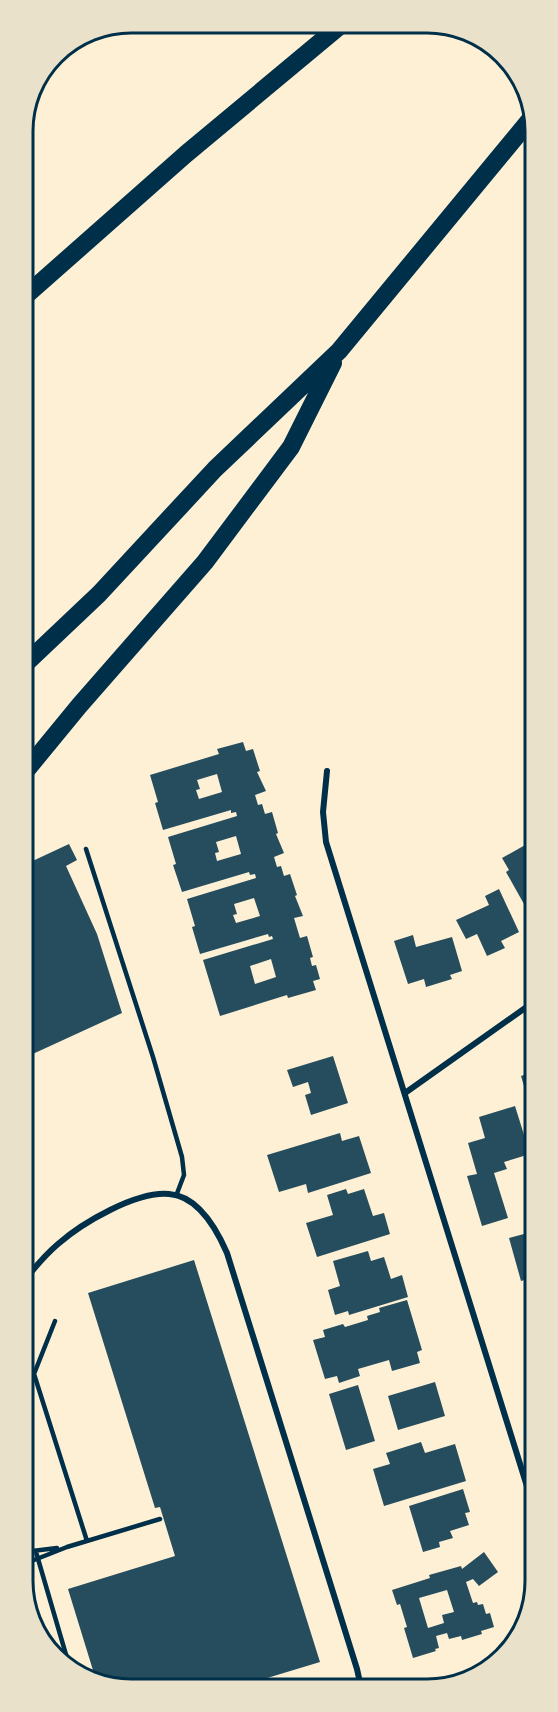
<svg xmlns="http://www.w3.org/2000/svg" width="558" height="1712" viewBox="0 0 558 1712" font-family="Cabin,sans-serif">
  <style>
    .building { fill: #264d5e; fill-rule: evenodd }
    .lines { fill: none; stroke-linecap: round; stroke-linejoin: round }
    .service { stroke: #003049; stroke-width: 4.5 }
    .minor { stroke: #003049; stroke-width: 6 }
    .motorway { stroke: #003049; stroke-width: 18 }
    .rim { fill: none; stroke: #003049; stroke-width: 3 }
  </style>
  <rect width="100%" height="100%" fill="#fdf0d5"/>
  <!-- building -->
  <path class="building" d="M243 742 246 751 253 749 260 771 257 772 266 791 255 795 258 805 262 804 265 814 272 812 278 833 276 834 284 853 274 857 277 867 281 866 284 876 290 874 297 895 295 896 303 916 294 918 300 938 307 936 313 957 310 958 312 966 316 965 320 979 313 981 316 990 288 998 287 995 220 1016 203 960 273 939 272 936 269 937 268 934 200 954 192 927 195 926 187 899 256 878 255 874 250 875 249 872 182 892 173 865 176 864 168 837 237 816 236 812 231 813V810L163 830 155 803 158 802 150 775 219 754 217 749ZM217 774 222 792 199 799 196 790 200 789 197 780ZM236 836 241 854 217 861 215 853 219 852 216 842ZM254 898 260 916 236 923 233 915 237 914 234 904ZM271 959 276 977 255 984 250 966Z
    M534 840V922L506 872 509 870 502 858Z
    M69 844 77 860 66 866 97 934 122 1013 24 1058V865Z
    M499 889 519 932 501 941 505 948 487 956 477 934 466 939 456 920 489 905 485 896Z
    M413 935 416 947 452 937 462 971 450 975 452 979 426 987 424 979 408 984 394 941Z
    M333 1056 348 1103 311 1115 305 1095 311 1093 308 1082 293 1087 287 1070Z
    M535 1071V1120H534L521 1076Z
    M515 1106 530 1154 504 1162 507 1169 494 1173 508 1218 482 1226 467 1176 477 1174 468 1143 485 1138 479 1117Z
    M340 1133 342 1141 359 1136 371 1173 308 1193 306 1184 279 1192 267 1155Z
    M346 1189 348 1194 364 1189 373 1216 384 1213 390 1234 317 1257 306 1223 333 1215 327 1195Z
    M535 1231V1277L521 1281 509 1238Z
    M368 1251 371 1261 384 1257 391 1279 402 1275 408 1297 349 1315 348 1311 335 1315 328 1290 340 1286 333 1261Z
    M194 1260 320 1662 244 1685 245 1687H110L96 1680 68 1589 175 1556 160 1507 155 1508 88 1293Z
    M407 1300 422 1350 417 1352 420 1363 392 1371 389 1360 358 1369 360 1376 339 1383 337 1376 325 1379 313 1340 325 1337 323 1330 343 1324 345 1327 368 1320 367 1316 380 1312 379 1308Z
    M435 1382 445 1416 398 1430 388 1396Z
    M358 1385 375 1441 346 1450 329 1394Z
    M421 1442 425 1453 455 1444 466 1481 384 1506 373 1469 390 1464 386 1453Z
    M463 1489 470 1512 465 1513 469 1525 450 1531 453 1538 439 1542 440 1547 423 1552 409 1506Z
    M484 1552 498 1572 479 1586 473 1579 466 1582 473 1603 477 1602 478 1605 483 1604 486 1614 490 1613 494 1627 481 1631 482 1634 462 1640 461 1636 449 1639 447 1633 436 1636 439 1648 435 1649 436 1651 413 1658 404 1628 407 1627 400 1604 397 1605 392 1590 430 1578 429 1575 461 1566 462 1569ZM447 1590 454 1612 442 1615 444 1623 428 1628 419 1598Z
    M448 1678 450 1686 448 1687H418Z"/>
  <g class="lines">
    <!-- service -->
    <path class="service" d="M86 849 153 1057 182 1157 184 1175 176 1196
      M55 1321 34 1374 87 1541
      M24 1552 57 1548
      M36 1552 69 1665
      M24 1564 67 1547 160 1519"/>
    <!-- minor -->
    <path class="minor" d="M327 771 323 812 326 842 535 1512
      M405 1093 535 1001
      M24 1281C35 1267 45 1255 58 1244 82 1223 136 1191 169 1194 198 1196 217 1230 227 1253L357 1669 361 1687"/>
    <!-- motorway -->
    <path class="motorway" d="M23 298 186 154 342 24
      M23 666 99 594 215 469 339 351 533 116
      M24 773 79 706 205 562 291 447 333 363"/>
  </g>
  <!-- crop -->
  <path d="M0 0H558V1712H0ZM131 33H427A98 98 0 0 1 525 131V1581A98 98 0 0 1 427 1679H131A98 98 0 0 1 33 1581V131A98 98 0 0 1 131 33Z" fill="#e9e1ca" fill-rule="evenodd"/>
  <path class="rim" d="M131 33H427A98 98 0 0 1 525 131V1581A98 98 0 0 1 427 1679H131A98 98 0 0 1 33 1581V131A98 98 0 0 1 131 33Z"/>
</svg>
